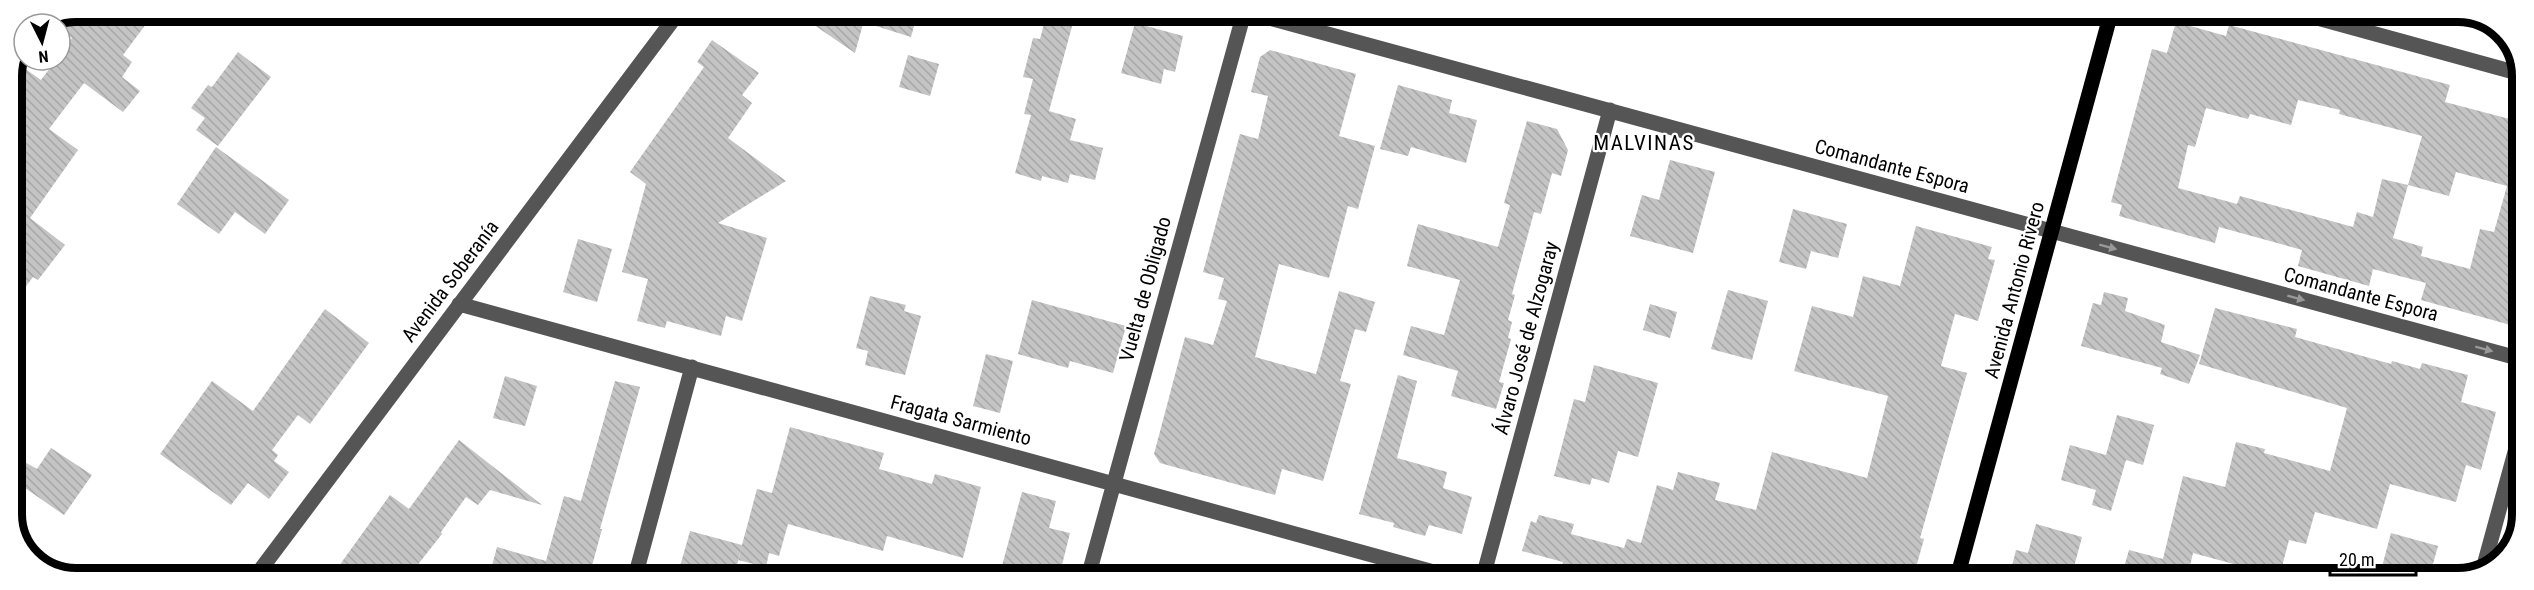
<svg xmlns="http://www.w3.org/2000/svg" width="2534" height="590" viewBox="0 0 2534 590" font-family="'Roboto Condensed',sans-serif">
  <style>
    .building { fill: url(#building-back-hatch); fill-rule: evenodd }
    .lines { fill: none; stroke-linecap: round; stroke-linejoin: round }
    .minor { stroke: #555; stroke-width: 15 }
    .major { stroke: #000; stroke-width: 15 }
    .oneway { fill: #999 }
    .labels { text-anchor: middle; stroke-width: 4.5; stroke-linejoin: round; paint-order: stroke }
    .street-label { font-size: 20px; fill: #000; stroke: #fff }
    .neighbourhood-label { font-size: 21px; letter-spacing: 1.5px; fill: #000; stroke: #fff }
    .rim { fill: none; stroke: #000; stroke-width: 8 }
  </style>
  <defs>
    <pattern id="building-back-hatch" width="6" height="6" patternUnits="userSpaceOnUse" patternTransform="scale(1.5)"><rect width="6" height="6" fill="#c4c4c4"/><path d="M-1 5l2 2M0 0l6 6M5-1l2 2" fill="none" stroke="#a7a7a7"/></pattern>
  </defs>
  <rect width="100%" height="100%" fill="#fff"/>
  <!-- building -->
  <path class="building" d="M77 12H155L123 55 132 62 122 77 140 91 123 112 84 83 49 129 78 150 30 218 65 245 38 280 33 277 12 305V85L24 68 41 80 56 60H60V54L72 38 60 29V24L51 23Z
    M795 12H846L850 15V12H918L911 37 860 21 863 24 855 53Z
    M1047 13 1074 19 1049 111 1076 119 1070 140 1103 148 1095 180 1070 174 1068 183 1042 176 1041 181 1015 173 1031 115 1024 114 1033 79 1023 77 1033 38 1040 39Z
    M2176 22 2226 36 2229 25 2450 85 2445 102 2521 122V328L2421 300 2426 283 2373 269 2369 286 2298 266 2302 250 2219 227 2215 243 2119 216 2122 205 2111 202 2152 49 2167 53ZM2298 100 2340 110 2339 114 2422 136 2408 185 2382 179 2373 217 2357 212 2353 227 2240 196 2237 204 2178 188 2188 145 2195 147 2206 108 2248 119 2250 114 2291 125ZM2456 172 2507 186 2494 232 2480 229 2470 269 2421 256 2423 247 2393 238 2408 185 2449 196Z
    M1135 23 1183 36 1175 72 1164 69 1161 84 1121 73Z
    M712 40 759 73 742 95 752 103 728 138 786 181 718 223 767 238 742 321 726 316 721 336 667 321 665 328 637 321 648 279 622 272 646 184 630 172 704 67 697 62Z
    M1270 50 1356 74 1339 136 1375 146 1358 209 1348 206 1329 278 1279 264 1255 357 1316 374 1339 291 1375 302 1366 332 1355 329 1340 381 1351 384 1323 481 1282 469 1275 495 1160 463 1154 454 1185 337 1213 345 1227 301 1218 299 1224 278 1203 272 1240 134 1258 139 1268 96 1251 92 1260 57Z
    M238 52 271 77 218 146 196 130 205 118 191 108 208 85 212 87Z
    M908 55 939 64 930 96 899 87Z
    M1398 85 1452 100 1449 113 1477 120 1466 163 1411 147 1408 156 1380 149Z
    M1527 121 1557 129 1568 150 1561 176 1552 173 1541 214 1534 212 1512 294 1515 295 1508 320 1512 322 1508 338 1511 339 1499 382 1504 383 1496 409 1451 396 1458 371 1403 355 1411 326 1444 335 1460 280 1407 266 1418 224 1498 247 1510 205 1504 203Z
    M216 147 289 200 265 234 235 212 219 234 177 204Z
    M1670 160 1715 172 1693 253 1630 236 1642 195 1659 200Z
    M1793 209 1847 224 1838 258 1811 251 1806 269 1779 262Z
    M1916 226 1992 247 1988 259 1995 260 1978 321 1955 314 1941 366 1967 373 1920 538 1924 539 1913 578H1579L1561 573 1563 562 1522 551 1531 521 1536 523 1539 515 1574 524 1571 534 1624 548 1627 539 1641 543 1657 485 1673 490 1678 472 1720 483 1715 500 1756 510 1772 452 1867 478 1888 396 1794 371 1812 306 1853 317 1863 276 1900 286Z
    M578 239 612 249 597 302 563 292Z
    M1728 290 1768 301 1752 360 1711 349Z
    M2104 292 2128 298 2125 311 2165 325 2161 342 2200 355 2189 384 2160 374 2162 368 2081 346 2093 303 2101 305Z
    M870 296 906 305 904 311 921 316 905 375 865 365 868 351 856 348Z
    M1032 300 1126 326 1113 373 1070 361 1068 368 1018 354Z
    M1650 304 1677 312 1670 338 1643 330Z
    M2215 308 2297 329 2295 337 2391 364 2392 361 2420 369 2422 363 2468 375 2461 402 2496 412 2481 470 2466 465 2456 502 2390 484 2377 529 2315 512 2306 544 2289 540 2279 578H2237L2241 566 2193 553 2190 566 2204 570V578H2121L2129 550 2163 559 2183 476 2225 487 2236 442 2265 449 2264 453 2330 471 2347 408 2199 364Z
    M325 309 369 343 310 424 298 415 272 450 278 455 274 461 289 472 269 499 248 483 231 505 160 454 212 381 253 411Z
    M986 354 1013 361 1000 413 973 406Z
    M1594 365 1658 383 1638 457 1618 451 1609 483 1592 478 1590 485 1554 476 1574 399 1585 402Z
    M1398 375 1417 381 1397 458 1447 472 1443 488 1472 497 1462 534 1429 525 1425 536 1393 527 1394 523 1359 514Z
    M505 376 537 386 525 426 493 418Z
    M615 381 640 387 600 529H602L589 577H489L497 547 546 561 564 496 581 501Z
    M2117 415 2154 425 2143 465 2126 460 2111 511 2092 505 2096 490 2061 480 2070 445 2106 455Z
    M790 427 884 453 879 469 932 484 935 474 981 487 963 558 887 536 883 551 788 524 779 556 769 553 766 567 738 560 757 489 772 493Z
    M459 440 542 505 490 490 478 505 466 497 441 532 442 534 408 577H331L390 495 409 509Z
    M51 448 92 475 64 515 12 479V455L37 469Z
    M1022 492 1056 501 1049 528 1070 533 1059 577H999Z
    M2036 524 2082 537 2071 578H2009L2016 550 2028 553Z
    M690 531 742 545 734 577H677Z
    M2391 533 2438 546 2429 578H2379Z"/>
  <g class="lines">
    <!-- minor -->
    <path class="minor" d="M1251 13 2521 359
      M2299 13 2521 74
      M459 304 1452 577
      M2483 569 2521 430
      M255 577 679 12
      M635 577 692 367
      M1088 577 1244 13
      M1483 577 1610 110"/>
    <!-- major -->
    <path class="major" d="M1957 578 2111 13"/>
  </g>
  <!-- one-way arrows -->
  <defs><path id="oneway-solid" d="M-6-.8H1V-3.2L6.5 0L1 3.2V.8H-6Z" transform="scale(1.5)"/></defs>
  <g class="oneway">
    <use href="#oneway-solid" transform="translate(2108 247) rotate(15)"/>
    <use href="#oneway-solid" transform="translate(2296 298) rotate(15)"/>
    <use href="#oneway-solid" transform="translate(2484 349) rotate(15)"/>
  </g>
  <g class="labels">
    <!-- street labels -->
    <g class="street-label">
      <text transform="translate(1892 166) rotate(15)" y="7">Comandante Espora</text>
      <text transform="translate(450 281) rotate(-53)" y="7">Avenida Soberanía</text>
      <text transform="translate(1145 289) rotate(-75)" y="7">Vuelta de Obligado</text>
      <text transform="translate(2014 290) rotate(-75)" y="7">Avenida Antonio Rivero</text>
      <text transform="translate(2361 294) rotate(15)" y="7">Comandante Espora</text>
      <text transform="translate(1526 338) rotate(-75)" y="7">Álvaro José de Alzogaray</text>
      <text transform="translate(961 420) rotate(15)" y="7">Fragata Sarmiento</text>
    </g>
    <!-- neighbourhood labels -->
    <g class="neighbourhood-label">
      <text x="1644" y="150">MALVINAS</text>
    </g>
  </g>
  <!-- crop -->
  <path d="M0 0H2534V590H0ZM76 22H2458A54 54 0 0 1 2512 76V514A54 54 0 0 1 2458 568H76A54 54 0 0 1 22 514V76A54 54 0 0 1 76 22Z" fill="#fff" fill-rule="evenodd"/>
  <path class="rim" d="M76 22H2458A54 54 0 0 1 2512 76V514A54 54 0 0 1 2458 568H76A54 54 0 0 1 22 514V76A54 54 0 0 1 76 22Z"/>
  <!-- north arrow -->
  <g transform="translate(42 42) rotate(174)"><circle r="28" fill="#ffffff" stroke="#999999" stroke-width="1.5"/>
  <path d="M0-4.5L10 22L0 15L-10 22Z" fill="#000000"/>
  <text y="-9" font-size="16" font-weight="bold" text-anchor="middle" fill="#000000">N</text>
  </g>
  <!-- scale -->
  <path d="M2330 566v9h86v-9" fill="none" stroke="#000000" stroke-width="3"/>
  <text x="2339" y="566" font-size="18" fill="#000000" stroke="#ffffff" stroke-width="4.5" paint-order="stroke">20 m</text>
</svg>
